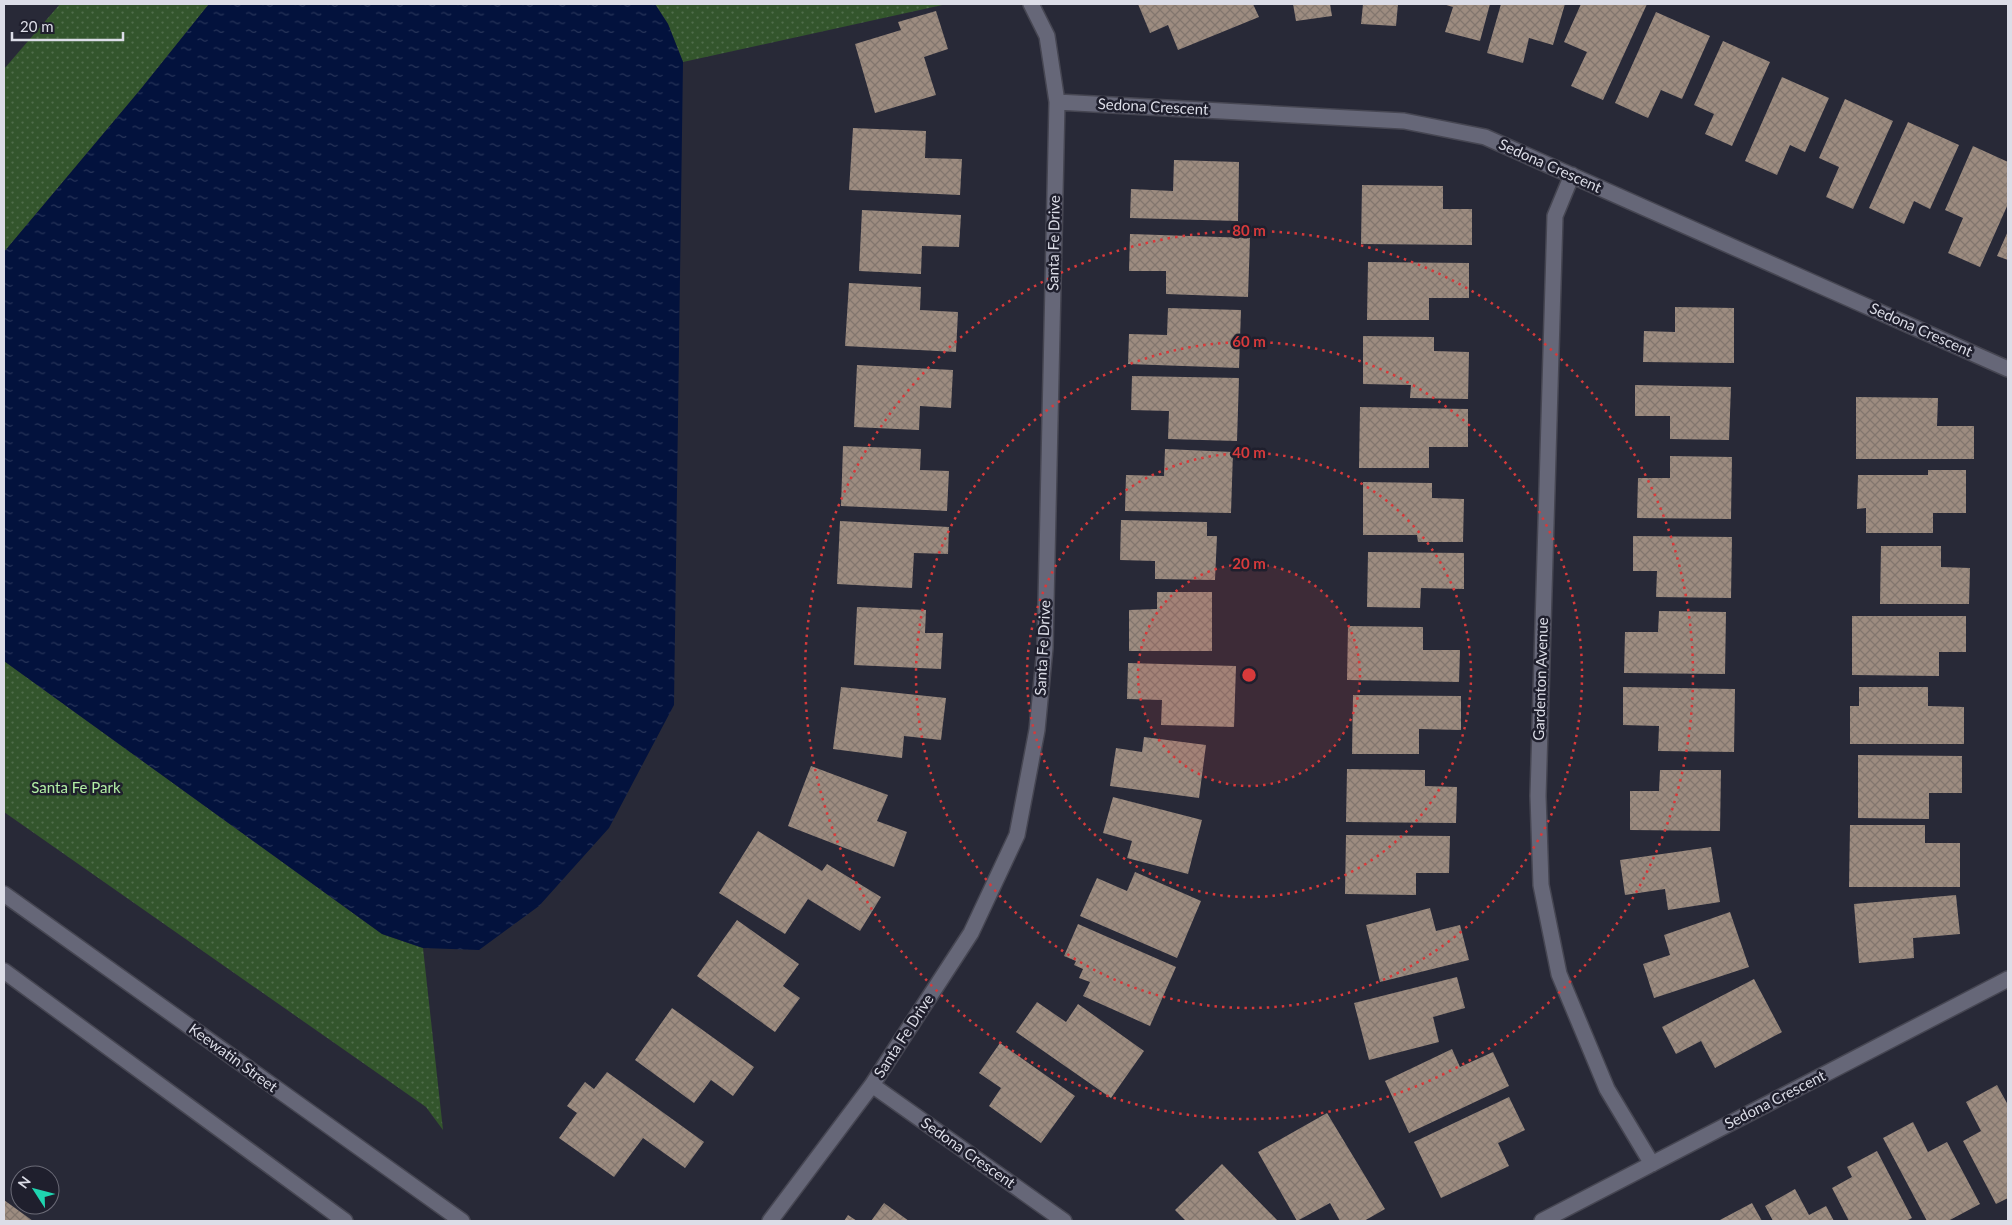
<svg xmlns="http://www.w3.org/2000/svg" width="2012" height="1225" viewBox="0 0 2012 1225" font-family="Lato,sans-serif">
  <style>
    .green { fill: url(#green-dots) }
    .water { fill: url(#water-ripples) }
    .building { fill: url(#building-cross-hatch) }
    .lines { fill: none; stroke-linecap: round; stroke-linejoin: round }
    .street-casing { stroke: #464652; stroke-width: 18 }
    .secondary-casing { stroke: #464652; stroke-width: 18 }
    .street { stroke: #666778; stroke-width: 15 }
    .secondary { stroke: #666778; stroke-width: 15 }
    .ring { fill: none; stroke: #d73a3b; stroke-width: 2.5; stroke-dasharray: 2.5 5 }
    .labels { text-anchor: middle; stroke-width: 5; stroke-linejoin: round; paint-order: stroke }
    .street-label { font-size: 15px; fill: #dcdde7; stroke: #1f1f2d }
    .park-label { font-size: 15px; fill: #b3efa6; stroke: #1f1f2d }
    .centre { fill: #d73a3b; stroke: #1f1f2d; stroke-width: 2.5 }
    .ring-label { font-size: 15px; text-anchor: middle; font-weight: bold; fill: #d73a3b; stroke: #1f1f2d; stroke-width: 5; stroke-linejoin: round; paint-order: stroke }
  </style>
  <defs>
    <pattern id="green-dots" width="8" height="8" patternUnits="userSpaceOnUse" patternTransform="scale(1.25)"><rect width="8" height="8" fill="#33552c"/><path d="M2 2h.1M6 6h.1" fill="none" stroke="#506d4b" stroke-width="1.8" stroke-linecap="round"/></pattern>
    <pattern id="water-ripples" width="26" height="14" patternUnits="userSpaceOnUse" patternTransform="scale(1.25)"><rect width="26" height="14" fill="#03123d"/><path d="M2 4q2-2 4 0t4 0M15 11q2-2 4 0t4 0" fill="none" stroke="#273459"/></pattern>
    <pattern id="building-cross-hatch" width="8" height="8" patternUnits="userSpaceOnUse" patternTransform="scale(1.25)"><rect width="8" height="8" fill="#9d8c80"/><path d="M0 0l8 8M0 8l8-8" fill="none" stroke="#82766e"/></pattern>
  </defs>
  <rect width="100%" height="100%" fill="#282937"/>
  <!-- green -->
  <path class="green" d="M60 4H209L140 90 4 252V69Z
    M655 4H947L683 62 668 24Z
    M4 661 382 934 423 948 443 1130 426 1107 4 812Z"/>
  <!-- water -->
  <path class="water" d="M209 4H655L668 24 683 62 674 705 609 828 539 906 479 950 423 948 382 934 4 661V252L140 90Z"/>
  <!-- building -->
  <path class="building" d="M1138 4H1253L1259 17 1178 50 1168 25 1150 33Z
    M1293 4H1330L1332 16 1296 21Z
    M1363 4H1398L1396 26 1361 24Z
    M1443 4H1490L1480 41 1445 32 1453 7Z
    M1501 4H1565L1553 45 1529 38 1523 63 1487 53Z
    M1581 4H1647L1603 100 1571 86 1587 52 1564 42Z
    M936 11 948 49 924 57 936 95 875 113 855 44 901 30 898 22Z
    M1656 12 1710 36 1682 99 1661 90 1648 118 1615 103Z
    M1723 41 1770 62 1732 146 1705 134 1714 114 1694 105Z
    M1782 77 1829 98 1805 152 1790 145 1777 175 1745 161Z
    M1845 99 1893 121 1853 209 1826 197 1839 167 1819 158Z
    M1908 122 1959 145 1930 209 1914 201 1904 224 1869 208Z
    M853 128 926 131 925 158 962 159 960 195 849 190Z
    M1973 146 2008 162V204L1980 267 1948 253 1963 218 1945 210Z
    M1174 160 1239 162 1238 221 1130 218 1131 189 1173 191Z
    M1362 185 1443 186V209H1472V245L1361 244Z
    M862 210 961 215 959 247 922 246 921 274 859 271Z
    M2008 231V260L1997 256Z
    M1130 234 1250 238 1248 297 1166 294V271H1129Z
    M1368 262 1469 263V298H1429V320H1367Z
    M849 283 921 287 920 310 958 312 956 352 845 346Z
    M1675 307 1734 308V363L1643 362 1644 331 1675 332Z
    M1168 308 1241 310 1239 368 1128 364 1129 334 1167 335Z
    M1363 336 1434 337V351L1469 352 1468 399 1410 398 1411 385 1363 384Z
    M857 365 953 370 951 408 920 406 919 430 854 427Z
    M1132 376 1239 378 1237 441 1168 439 1169 411 1131 410Z
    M1635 385 1731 387 1729 440 1670 439V416H1635Z
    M1856 397 1938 398 1937 426H1974V459H1856Z
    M1360 407 1468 409V447H1429V468H1359Z
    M843 446 921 449 920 470 949 471 947 511 841 506Z
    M1165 449 1233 452 1231 513 1125 511 1126 475 1164 476Z
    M1670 456 1732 457 1731 519 1637 518 1638 478H1670Z
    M1928 470H1966V513H1933V533H1866V508L1857 509 1858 475H1928Z
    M1363 482 1432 483V498L1464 499 1463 542H1418L1417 535H1363Z
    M1121 520 1207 522V536H1217L1215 580 1155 579V561L1120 560Z
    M840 521 949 527 948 554 914 553 912 588 837 584Z
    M1633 536 1732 537 1731 598 1656 597 1657 571H1633Z
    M1881 546H1941V567L1970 568 1969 604H1880Z
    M1368 552 1464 553V589L1421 588 1420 608 1367 607Z
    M1157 592H1212V651H1129V610L1157 609Z
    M857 607 926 610 925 633H943L941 669 854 665Z
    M1659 611 1726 612 1725 674 1624 673 1625 632H1658Z
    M1852 616H1966V652H1939V676L1852 675Z
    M1348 626 1423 627V650H1460L1459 682 1347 680Z
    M1128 663 1236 666 1234 727 1161 725 1162 700 1127 699Z
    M841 687 946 698 941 740 904 736 902 758 833 749Z
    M1623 687 1735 689 1734 752 1658 751 1659 726 1623 725Z
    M1859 687H1928V706L1964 707V744H1850V706H1859Z
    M1353 695 1461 696V730L1419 729V754H1352Z
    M1144 737 1206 745 1199 798 1110 786 1116 748 1142 752Z
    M1858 755 1962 756V793H1929V819L1858 818Z
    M811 766 888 795 877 821 907 832 894 867 788 826Z
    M1347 769 1425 770V786L1457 787 1456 823 1346 822Z
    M1660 770H1721L1720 831 1630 830V791H1659Z
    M1113 797 1202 820 1188 874 1127 858 1132 841 1103 833Z
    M1850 825H1925V843H1960V887H1849Z
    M758 831 822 871 827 864 881 897 860 931 808 899 785 934 719 893Z
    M1346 835 1450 836 1449 873H1416V895L1345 894Z
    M1711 847 1720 902 1668 910 1665 889 1625 895 1620 860Z
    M1135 872 1201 901 1177 958 1080 916 1097 878 1127 891Z
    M1956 895 1960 934 1913 938 1914 958 1859 963 1854 904Z
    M1430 908 1436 931 1460 925 1469 960 1380 982 1366 925Z
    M1730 912 1749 967 1654 998 1643 964 1670 955 1664 935Z
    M737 920 799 964 783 986 800 998 775 1032 697 976Z
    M1078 924 1176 967 1150 1026 1083 996 1090 982 1079 978 1083 969 1074 965 1076 961 1064 956Z
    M1457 977 1465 1008 1433 1017 1439 1042 1369 1060 1354 1003Z
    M1754 979 1782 1032 1715 1068 1701 1041 1676 1054 1662 1027Z
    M1037 1002 1066 1022 1078 1004 1144 1051 1111 1098 1016 1032Z
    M672 1008 754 1067 733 1096 711 1080 694 1103 635 1060Z
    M1000 1043 1075 1096 1041 1143 989 1106 1001 1088 979 1073Z
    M1452 1049 1460 1067 1493 1052 1509 1086 1409 1133 1385 1081Z
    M607 1072 704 1142 685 1168 643 1138 614 1177 559 1138 577 1113 567 1106 585 1082 594 1089Z
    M1997 1085 2008 1105V1198L1996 1204 1963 1141 1981 1131 1966 1102Z
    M1509 1097 1525 1130 1498 1143 1509 1166 1441 1198 1414 1142Z
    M1327 1113 1385 1209 1364 1221H1340L1330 1203 1297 1221 1258 1152Z
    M1913 1122 1928 1152 1947 1142 1980 1204 1948 1221H1927L1883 1138Z
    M1877 1151 1912 1218 1906 1221H1849L1832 1188 1852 1177 1847 1167Z
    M1222 1164 1278 1221H1186L1175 1210Z
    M1795 1189 1809 1215 1826 1206 1834 1221H1773L1765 1206Z
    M4 1200 33 1221H4Z
    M884 1203 909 1221H871Z
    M1752 1203 1762 1221H1718Z
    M848 1215 857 1221H844Z"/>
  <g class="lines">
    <!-- street casing -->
    <g class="street-casing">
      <path id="street" d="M1057 102 1404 121 1485 137 2008 369
        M1572 175 1555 216 1538 796 1541 885 1559 974 1607 1089 1652 1164
        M872 1085 1064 1221
        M770 1221 872 1085 971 933 1017 835 1037 730 1045 648 1057 102 1047 36 1031 4
        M1542 1221 2008 979"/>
    </g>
    <!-- secondary casing -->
    <g class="secondary-casing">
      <path id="secondary" d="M4 894 462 1221
        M4 971 345 1221"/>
    </g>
    <!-- street -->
    <use href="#street" class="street"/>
    <!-- secondary -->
    <use href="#secondary" class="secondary"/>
  </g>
  <!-- distance rings -->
  <circle cx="1249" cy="675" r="111" fill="#d73a3b" fill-opacity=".12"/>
  <g class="ring">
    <circle cx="1249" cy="675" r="111"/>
    <circle cx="1249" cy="675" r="222"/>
    <circle cx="1249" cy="675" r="333"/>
    <circle cx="1249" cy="675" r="444"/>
  </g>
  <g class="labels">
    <!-- street labels -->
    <g class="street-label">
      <text transform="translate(1153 107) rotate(3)" y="5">Sedona Crescent</text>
      <text transform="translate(1550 166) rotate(24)" y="5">Sedona Crescent</text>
      <text transform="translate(1054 243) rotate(-89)" y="5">Santa Fe Drive</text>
      <text transform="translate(1921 330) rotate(24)" y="5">Sedona Crescent</text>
      <text transform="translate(1043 648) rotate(-87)" y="5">Santa Fe Drive</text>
      <text transform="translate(1541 679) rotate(-88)" y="5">Gardenton Avenue</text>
      <text transform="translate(904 1036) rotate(-57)" y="5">Santa Fe Drive</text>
      <text transform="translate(233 1058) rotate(36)" y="5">Keewatin Street</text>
      <text transform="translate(1775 1100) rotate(-27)" y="5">Sedona Crescent</text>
      <text transform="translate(968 1153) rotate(35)" y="5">Sedona Crescent</text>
    </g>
    <!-- park labels -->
    <g class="park-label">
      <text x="76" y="793">Santa Fe Park</text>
    </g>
  </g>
  <circle cx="1249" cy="675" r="8" class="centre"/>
  <g class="ring-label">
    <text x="1249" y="236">80 m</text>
    <text x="1249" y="347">60 m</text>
    <text x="1249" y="458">40 m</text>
    <text x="1249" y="569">20 m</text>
  </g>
  <!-- border -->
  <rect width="2012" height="1225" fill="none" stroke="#dcdde7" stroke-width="10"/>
  <!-- north arrow -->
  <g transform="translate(35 1190) rotate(306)"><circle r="24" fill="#1f1f2d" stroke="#6b6b77"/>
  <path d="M0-4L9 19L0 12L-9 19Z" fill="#1fd5b0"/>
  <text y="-8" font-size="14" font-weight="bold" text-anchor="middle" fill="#dcdde7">N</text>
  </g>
  <!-- scale -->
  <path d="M12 32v8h111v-8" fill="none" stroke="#dcdde7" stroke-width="2.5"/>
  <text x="20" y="32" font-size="15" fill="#dcdde7" stroke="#1f1f2d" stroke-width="4" paint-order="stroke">20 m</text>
</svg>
